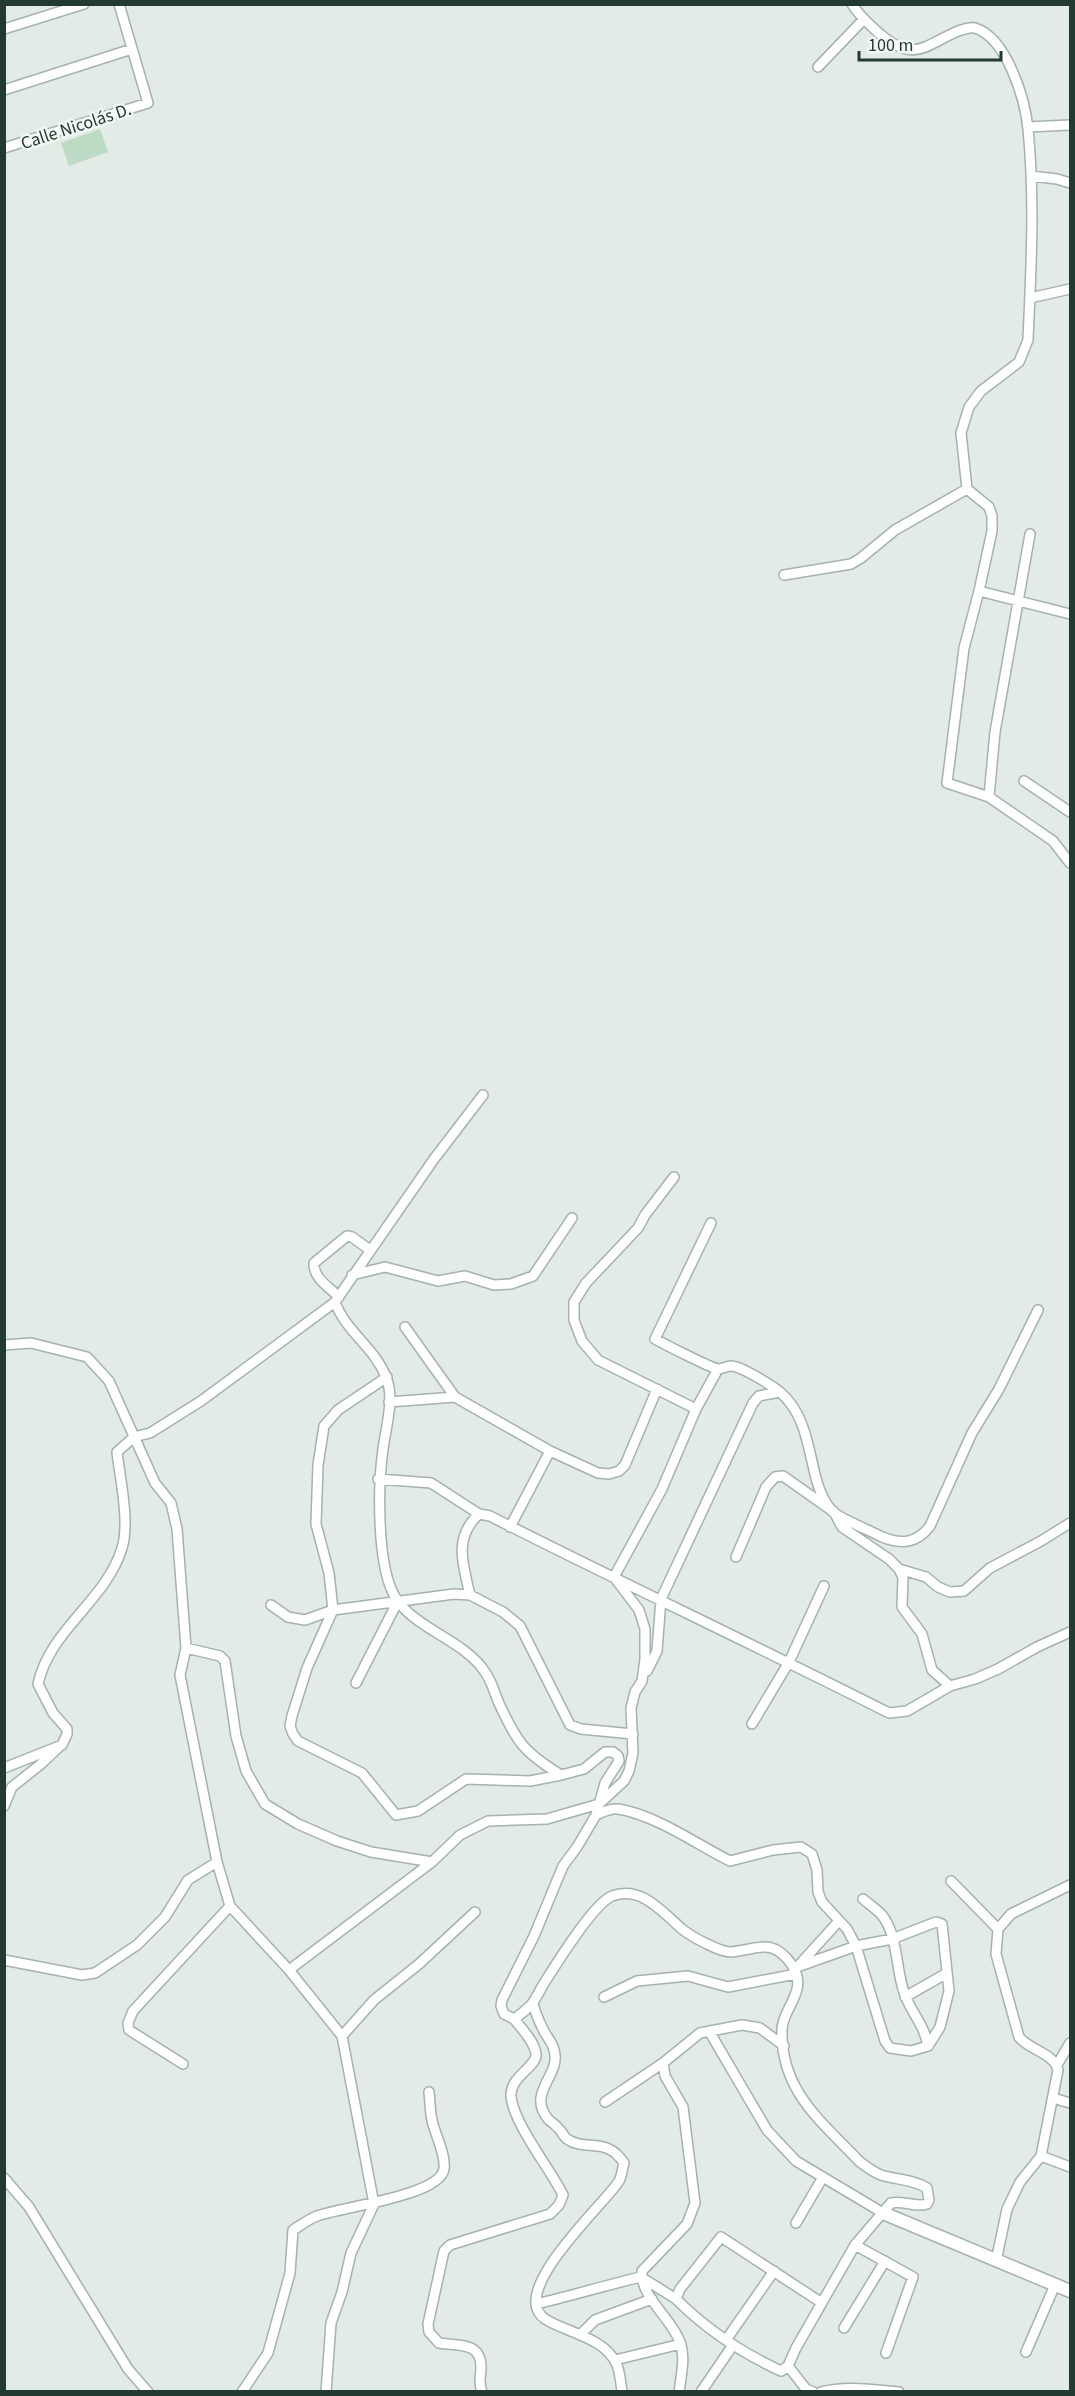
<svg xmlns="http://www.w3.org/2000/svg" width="1075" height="2396" viewBox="0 0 1075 2396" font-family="'Source Sans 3',sans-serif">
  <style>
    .garden { fill: #bcdac4 }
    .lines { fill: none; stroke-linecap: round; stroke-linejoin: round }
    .minor-casing { stroke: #a5b2ad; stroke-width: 12 }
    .tertiary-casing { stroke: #a5b2ad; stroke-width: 15 }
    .minor { stroke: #fff; stroke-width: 9 }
    .tertiary { stroke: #fff; stroke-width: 12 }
    .labels { text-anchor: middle; stroke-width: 5; stroke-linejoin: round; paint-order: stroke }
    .street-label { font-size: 18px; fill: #233a33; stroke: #f2f7f4 }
  </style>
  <rect width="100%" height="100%" fill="#e2ebe6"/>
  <!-- garden -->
  <path class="garden" d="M100 129 108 152 69 166 61 143Z"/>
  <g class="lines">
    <!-- minor casing -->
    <g class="minor-casing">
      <path id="minor" d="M852 4C859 16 870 25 880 34 914 63 924 46 958 31 964 29 970 27 975 28 1007 38 1025 99 1028 129 1035 199 1031 271 1028 340L1019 362 981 391 969 407 961 433 967 489 989 507 992 516V531L979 591 964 648 947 783 989 797 1053 841 1070 863
        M4 29 84 4
        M818 67 864 19
        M4 90 132 49
        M1028 127 1070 125
        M4 148 148 103 119 4
        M1031 176 1057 179 1070 183
        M1030 298 1070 289
        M784 575 851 564 861 558 895 530 967 489
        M979 591 1070 614
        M1024 781 1070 812
        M989 797 995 732 1030 534
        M674 1177 645 1215 638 1228 586 1283 574 1302V1320L582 1341 598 1360 696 1409
        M711 1223 655 1339C666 1345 709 1367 718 1369 722 1369 727 1366 731 1366 741 1366 771 1385 780 1392 818 1425 805 1483 833 1512 841 1519 871 1531 882 1537 902 1545 917 1543 930 1526L972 1433 999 1389 1038 1310
        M352 1275 385 1267 438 1281 465 1276 494 1285 511 1284 533 1276 572 1218
        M339 1297C329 1287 313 1278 314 1263L347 1236 352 1237 370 1250
        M335 1302C346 1332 375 1348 386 1377 395 1398 386 1426 383 1449 378 1485 376 1570 397 1600 418 1630 465 1641 485 1672 491 1680 494 1691 498 1701 516 1741 523 1752 561 1775L584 1769 605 1752H613L618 1756 619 1761 605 1783 596 1815 577 1847 563 1866 534 1936 502 2000 501 2006 504 2014 514 2019C520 2015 526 2010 531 2005 536 1999 539 1992 543 1985 555 1966 593 1904 612 1896 642 1885 663 1913 682 1929 689 1935 697 1939 705 1943 713 1947 722 1952 731 1952 757 1950 772 1936 792 1965 809 1991 783 2007 782 2029 780 2091 822 2122 860 2162 867 2167 873 2172 881 2175 896 2180 913 2179 927 2188L929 2200 927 2204C915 2208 904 2200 891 2203L855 2245 796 2348 788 2366 806 2389 813 2392
        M405 1327 455 1397
        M4 1345 31 1343 87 1357 109 1381 155 1483 171 1503 177 1529 186 1648 180 1675 217 1862 230 1906 289 1970 342 2036 374 2204 351 2253 342 2292 331 2323 326 2392
        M387 1377 338 1410 324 1426 318 1465 316 1524 329 1573 333 1610 307 1668 292 1716 290 1726 293 1734 298 1741 362 1773 396 1815 418 1811 466 1779 530 1781 561 1775
        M389 1402 455 1397 550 1451 598 1473 609 1474 619 1471 625 1465 657 1389
        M378 1479 431 1483 479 1514 490 1516C622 1583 757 1646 889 1713L907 1711 950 1686 975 1679 998 1669 1037 1647 1070 1632
        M510 1527 550 1451
        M736 1557 766 1487 775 1477 783 1476 834 1512 842 1527 889 1559 899 1569 903 1577 902 1607 922 1634 932 1670 950 1686
        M899 1569 926 1577 938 1587 950 1592 964 1591 990 1568 1041 1541 1070 1523
        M470 1595C463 1564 453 1538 479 1514
        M271 1605 288 1617 305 1620 333 1610 454 1594 470 1595 503 1612 520 1626 570 1725 581 1729 633 1734
        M186 1648 220 1656 225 1661 236 1736 246 1771 265 1804 298 1824 337 1841 371 1852 432 1862 460 1835 488 1821 547 1819 599 1804 624 1781 629 1771 633 1753 631 1708 635 1692 642 1681 645 1659V1629L639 1610 614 1577 662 1489 696 1409 718 1369
        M647 1671 657 1651 661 1599 753 1403 759 1396 780 1392
        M356 1683 398 1601
        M752 1724 789 1662 824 1586
        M4 1768 62 1745 67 1734V1729L53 1713 38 1684C50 1629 106 1601 122 1548 130 1522 120 1479 117 1452L134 1437 150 1433 201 1401 335 1302 434 1159 483 1095
        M4 1806 12 1787 41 1764 58 1748
        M596 1815C603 1812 611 1808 618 1809 656 1815 696 1844 730 1861L773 1850 801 1847 812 1854 817 1870 818 1892 822 1902 847 1929 856 1946 885 2041 890 2048 911 2051 928 2046C924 2024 912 2014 905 1995 895 1970 899 1935 881 1914 876 1909 869 1904 863 1899
        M951 1881 998 1929
        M4 1960 82 1975 95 1973 137 1945 165 1917 188 1880 217 1862
        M799 1965 838 1922
        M289 1970 432 1862
        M795 1971 797 1967 856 1946 892 1939 936 1922 942 1924 949 1991 940 2027 928 2046
        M604 1997 637 1981 688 1976 728 1987 796 1974
        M905 1997 947 1973
        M533 2004C536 2014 540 2024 545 2033 548 2038 553 2044 554 2050 562 2075 526 2092 548 2119 551 2122 555 2124 558 2128 562 2131 563 2136 567 2139 586 2152 606 2136 624 2163 622 2169 622 2176 619 2181 605 2204 506 2292 545 2319 567 2333 605 2337 617 2365 620 2373 621 2383 622 2392
        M709 2031 767 2130 796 2161 883 2213
        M342 2036 374 2000 419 1964 475 1912
        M663 2063 665 2076 683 2107 695 2203 687 2224 642 2271C639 2296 674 2320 681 2345 685 2359 681 2377 679 2392
        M183 2064 129 2030 128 2023 133 2011 230 1906
        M1057 2065 1070 2043
        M1053 2098 1070 2103
        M605 2102 663 2063 700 2033 742 2025 760 2028 784 2046
        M1041 2156 1070 2167
        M4 2178 29 2207 128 2369 148 2392
        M796 2223 823 2177
        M855 2245 913 2277 886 2353
        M996 2261 1007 2209 1020 2182 1041 2156 1058 2070C1054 2053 1029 2050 1019 2037L996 1954 998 1929 1011 1914 1070 1885
        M536 2304C571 2296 606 2285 641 2277L676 2299
        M844 2328 885 2261
        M581 2334 595 2320 652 2299
        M726 2340 774 2271
        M1026 2352 1055 2285
        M615 2360 681 2344
        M788 2366 781 2371C742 2353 706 2329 676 2299L680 2289 721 2237 822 2303
        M242 2392 268 2353 290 2273 293 2230C301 2225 309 2219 317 2216 340 2207 440 2196 444 2169 446 2154 435 2135 432 2120 430 2111 430 2101 429 2092
        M482 2392C478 2383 481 2376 481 2367 481 2341 456 2346 439 2343L429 2332 428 2324 444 2251 450 2245 550 2214 559 2205 563 2195C551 2170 513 2123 511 2096 510 2076 537 2067 536 2054 535 2042 521 2028 514 2019
        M701 2392 733 2345
        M821 2392C847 2385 873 2390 899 2392"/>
    </g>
    <!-- tertiary casing -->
    <g class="tertiary-casing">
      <path id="tertiary" d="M883 2213 1070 2291"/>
    </g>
    <!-- minor -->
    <use href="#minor" class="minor"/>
    <!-- tertiary -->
    <use href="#tertiary" class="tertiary"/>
  </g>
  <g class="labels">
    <!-- street labels -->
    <g class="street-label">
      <text transform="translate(76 126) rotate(-18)" y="6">Calle Nicolás D.</text>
    </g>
  </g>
  <!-- border -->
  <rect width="1075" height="2396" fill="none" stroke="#233a33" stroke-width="12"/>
  <!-- scale -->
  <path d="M859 51v9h142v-9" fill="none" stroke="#233a33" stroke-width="3"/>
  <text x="868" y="51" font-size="18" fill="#233a33" stroke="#f2f7f4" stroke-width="4.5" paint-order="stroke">100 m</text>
</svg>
